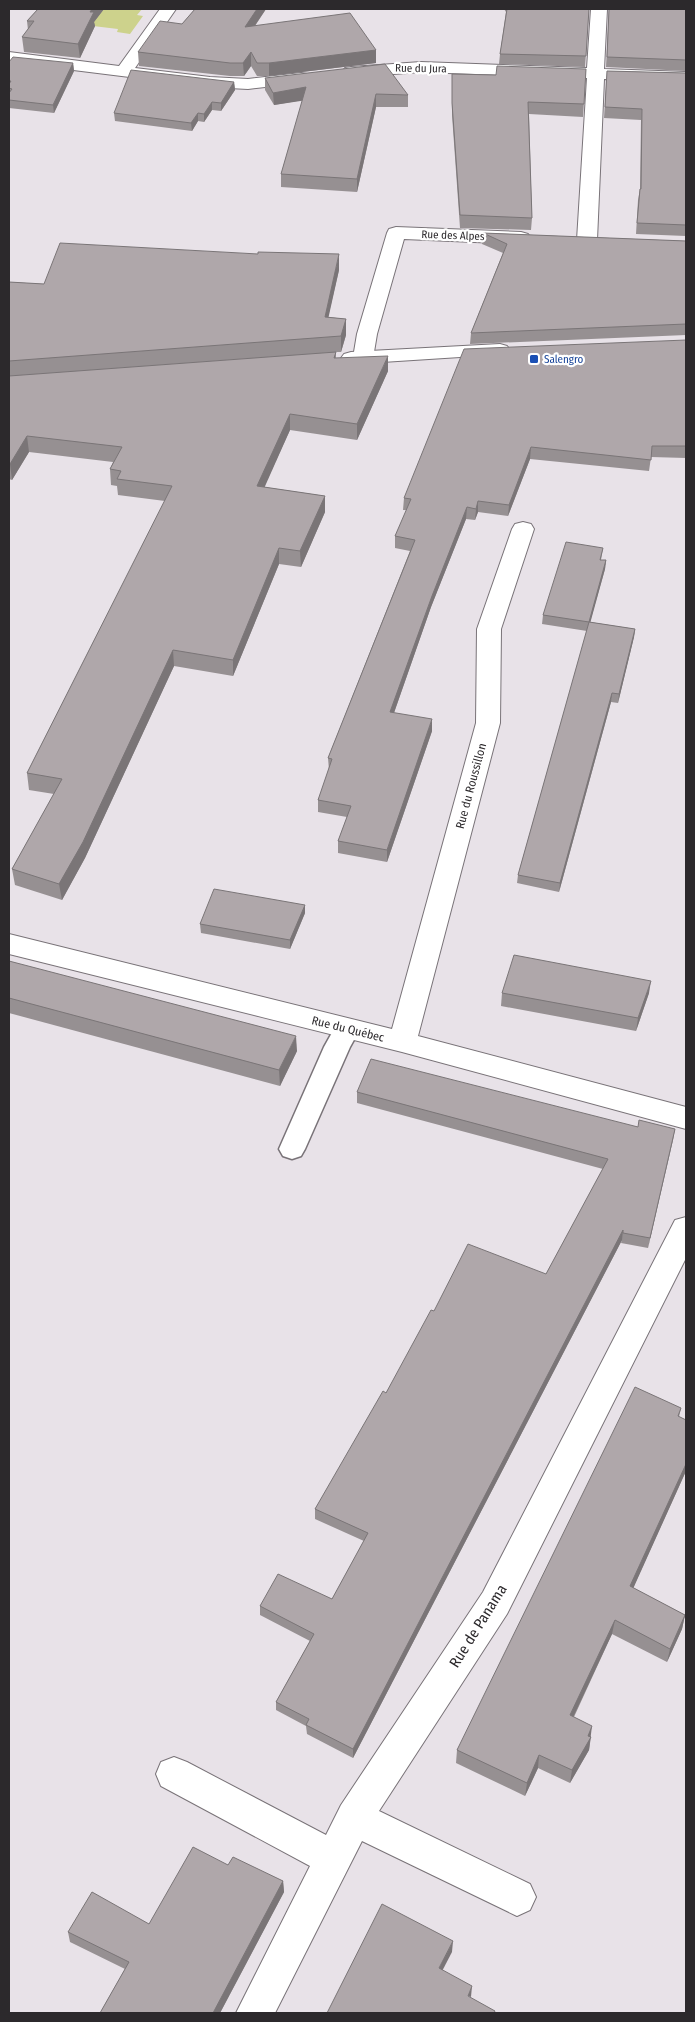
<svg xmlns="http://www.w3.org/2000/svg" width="695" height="2022" viewBox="0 0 695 2022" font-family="'Fira Sans Condensed',sans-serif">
	<rect width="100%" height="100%" fill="#e8e2e8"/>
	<polygon fill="#cdd28c" points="91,9 142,9 137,15 143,16 130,34 117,32 118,29 93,26"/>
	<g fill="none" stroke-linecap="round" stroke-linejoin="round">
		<g stroke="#797378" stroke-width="3">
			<polygon id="service" points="347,1020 356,1022 360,1029 350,1047 305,1149 301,1156 292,1159 283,1156 279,1149 324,1047 338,1022"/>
		</g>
		<g stroke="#797378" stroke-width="2">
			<g id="minor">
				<polygon points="160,9 176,9 135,68 210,77 248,79 301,73 307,74 310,78 307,82 301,83 248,89 210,87 9,62 9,52 119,66"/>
				<polygon points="591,9 607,9 604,69 686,72 686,82 604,79 597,240 594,244 587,246 580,244 577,240 587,78 421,72 351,77 345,76 342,72 345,68 351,67 421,62 587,68"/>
				<polygon points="396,227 521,232 528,234 531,238 528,242 521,244 404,239 377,334 373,358 370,362 363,364 356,362 353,358 357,334 387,233 389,229"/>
				<polygon points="523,522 531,524 534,529 501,629 500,723 418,1036 686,1107 686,1129 402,1052 9,954 9,934 392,1029 476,723 477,629 512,529 515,524"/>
				<polygon points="686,1217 686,1258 507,1614 379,1811 530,1884 536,1897 530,1910 517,1916 362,1841 275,2013 236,2013 310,1866 161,1786 156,1774 161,1762 174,1757 187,1762 326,1835 341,1805 483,1592 675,1220"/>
			</g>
		</g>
		<g stroke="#797378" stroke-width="2">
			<polygon id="secondary" points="500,344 507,346 510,350 507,354 351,364 344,362 341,358 344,354 351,352"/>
		</g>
		<use href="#service" fill="#fff" fill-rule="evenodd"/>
		<use href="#minor" fill="#fff" fill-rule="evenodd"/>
		<use href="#secondary" fill="#fff" fill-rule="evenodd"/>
	</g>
	<g fill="#969092">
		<polygon points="38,9 104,9 94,22 95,26 80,58 24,52 22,37 28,30 27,21"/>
		<polygon points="195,9 266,9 255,26 376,50 376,63 269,76 257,76 251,66 244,76 230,76 139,66 138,52 182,24"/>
		<polygon points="504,9 589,9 585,67 499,64 500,54 506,12"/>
		<polygon points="609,9 686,9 686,71 606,67"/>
		<polygon points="9,62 73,63 74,71 54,113 9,108"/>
		<polygon points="586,69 583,117 529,114 532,218 531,230 460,228 452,115 452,74 496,75"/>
		<polygon points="607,71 686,73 686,236 636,234 638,200 640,189 641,120 604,118"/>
		<polygon points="265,78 408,95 408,107 376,107 357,192 281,187 281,174 303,100 274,105 265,90"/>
		<polygon points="234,82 235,90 221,111 212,110 204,122 198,121 192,131 115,121 114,113"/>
		<polygon points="483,233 686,241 686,335 470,344 471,333 503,253 482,244"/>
		<polygon points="339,270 328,317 346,319 346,335 341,352 336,352 336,358 388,371 357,440 290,430 264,487 325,496 325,512 301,567 279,564 233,676 174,666 85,858 62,900 15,885 12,869 54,794 29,790 27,773 165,501 118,495 117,486 111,485 110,469 113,462 29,452 12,480 9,479 9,282 44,284"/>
		<polygon points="686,340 686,458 651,457 649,471 530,459 508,516 478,512 475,520 466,519 431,607 394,713 432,731 387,862 338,853 338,841 347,817 318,812 318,800 329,770 328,758 410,551 395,548 395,536 407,510 403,510 404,498"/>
		<polygon points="603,548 601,560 606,560 605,569 590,622 635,629 634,637 618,703 611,702 559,892 517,883 518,875 587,631 542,624 543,615"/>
		<polygon points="305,905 305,913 290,949 201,933 200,924"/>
		<polygon points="9,961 297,1051 280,1086 9,1013"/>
		<polygon points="502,993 649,993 636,1031 501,1006"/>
		<polygon points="357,1092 638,1127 675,1129 648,1248 621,1243 622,1240 353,1758 307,1734 306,1726 276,1710 276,1702 310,1641 260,1615 260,1606 332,1599 364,1541 315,1519 315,1509 386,1393 434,1311 546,1274 603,1169 357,1103"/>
		<polygon points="681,1408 679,1417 686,1420 686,1471 633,1588 685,1615 682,1629 667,1662 612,1634 574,1717 591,1737 589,1750 570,1783 538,1768 525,1796 456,1763 457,1750"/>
		<polygon points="228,1865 283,1881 284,1892 220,2013 100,2013 125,1969 70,1942 68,1932 149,1924"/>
	</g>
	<g fill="#7a7577">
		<polygon points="92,9 104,9 94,22 95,26 80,58 78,44 90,12"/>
		<polygon points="257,9 266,9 245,40 245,27"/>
		<polygon points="376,50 376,63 269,76 269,63"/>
		<polygon points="251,52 251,66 244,76 243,63"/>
		<polygon points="73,63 74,71 54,113 53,105"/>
		<polygon points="234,82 235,90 221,111 221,103"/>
		<polygon points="306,87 307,100 274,105 273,93"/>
		<polygon points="376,94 376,107 357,192 357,179"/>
		<polygon points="212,102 212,110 204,122 204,114"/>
		<polygon points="198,113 198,121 192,131 191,123"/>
		<polygon points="339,254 339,270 325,333 325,317"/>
		<polygon points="346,319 346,335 341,352 341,336"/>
		<polygon points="388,356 388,371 357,440 357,424"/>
		<polygon points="290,414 290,430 258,502 257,486"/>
		<polygon points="27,436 29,452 12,480 10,464"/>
		<polygon points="531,447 530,459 508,516 509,505"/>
		<polygon points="325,496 325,512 301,567 300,551"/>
		<polygon points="478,501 478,512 475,520 476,509"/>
		<polygon points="467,507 466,519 431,607 390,724 390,712 432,596"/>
		<polygon points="279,548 279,564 233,676 233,660"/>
		<polygon points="606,560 605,569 588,631 589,622"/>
		<polygon points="635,629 634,637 618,703 619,694"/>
		<polygon points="173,650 174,666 85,858 62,900 59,884"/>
		<polygon points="612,693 611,702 559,892 560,883"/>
		<polygon points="432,719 432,731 387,862 387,850"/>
		<polygon points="305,905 305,913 290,949 290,940"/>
		<polygon points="651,981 649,993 636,1031 638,1018"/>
		<polygon points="296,1036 297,1051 280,1086 279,1070"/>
		<polygon points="675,1129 673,1140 648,1248 650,1238"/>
		<polygon points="623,1230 622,1240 353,1758 353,1749"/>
		<polygon points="686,1464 686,1471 628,1600 630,1586"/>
		<polygon points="685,1615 682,1629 667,1662 670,1649"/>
		<polygon points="615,1620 612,1634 568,1728 570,1715"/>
		<polygon points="592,1726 589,1750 570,1783 572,1770"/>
		<polygon points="539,1755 538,1768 525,1796 527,1783"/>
		<polygon points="283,1881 284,1892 220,2013 213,2013"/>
		<polygon points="453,1941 452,1952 438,1979 439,1968"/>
		<polygon points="472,1986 471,1997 468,1996"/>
	</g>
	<g fill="#afa7aa" stroke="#7a7577">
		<polygon points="38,9 92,9 90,12 94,12 78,44 22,37 34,21 27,21"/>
		<polygon points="195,9 257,9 245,27 350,13 376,50 269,63 257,63 251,52 243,63 230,63 138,52 160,21 182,24"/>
		<polygon points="507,9 589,9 586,56 500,54"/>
		<polygon points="609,9 686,9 686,60 607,57"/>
		<polygon points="13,57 73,63 53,105 9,100 9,93 12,89 9,88 9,84 11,81 9,81 9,62"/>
		<polygon points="385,64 408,95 376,94 357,179 281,174 306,87 273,93 265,78"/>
		<polygon points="497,66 586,69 584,104 528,102 532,218 460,215 452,103 452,74 496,75"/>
		<polygon points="131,70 234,82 221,103 212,102 204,114 198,113 191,123 114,113"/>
		<polygon points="607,71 686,73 686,225 637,223 640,189 641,189 642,109 605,107"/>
		<polygon points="483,233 686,241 686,324 471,333 507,244"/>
		<polygon points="60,243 258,254 258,252 339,254 325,317 346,319 341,336 9,361 9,282 44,284"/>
		<polygon points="686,340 686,446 652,446 651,460 531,447 509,505 478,501 476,509 467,507 432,596 390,712 432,719 387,850 338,841 351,806 318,800 332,759 328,758 415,540 395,536 411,499 404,498 464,349"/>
		<polygon points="336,352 334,358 388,356 357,424 290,414 257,486 325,496 300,551 279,548 233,660 173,650 83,842 59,884 12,869 62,779 27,773 172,486 117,479 121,471 110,469 122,447 27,436 10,464 9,463 9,376"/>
		<polygon points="566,542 603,548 600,560 606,560 589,622 543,615"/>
		<polygon points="589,622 635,629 619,694 612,693 560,883 518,875"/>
		<polygon points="214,889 305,905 290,940 200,924"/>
		<polygon points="514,955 651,981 638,1018 502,993"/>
		<polygon points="9,961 296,1036 279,1070 9,998"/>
		<polygon points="371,1059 638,1127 639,1120 675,1129 650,1238 623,1233 623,1230 353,1749 306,1725 309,1719 276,1702 314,1634 260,1606 278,1574 332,1599 368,1533 315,1509 383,1391 386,1393 431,1310 434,1311 468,1244 546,1274 608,1159 357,1092"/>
		<polygon points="635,1387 681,1408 678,1416 686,1420 686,1464 630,1586 685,1615 670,1649 615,1620 570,1715 592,1726 588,1736 591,1737 572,1770 539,1755 527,1783 457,1750"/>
		<polygon points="193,1847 228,1865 233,1857 283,1881 213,2013 100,2013 129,1962 68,1932 92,1892 149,1924"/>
		<polygon points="382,1904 453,1941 439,1968 472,1986 468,1996 495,2011 494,2013 327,2013"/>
	</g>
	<rect fill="#1a4fb4" stroke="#fff" stroke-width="2" x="529" y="354" width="10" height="10" rx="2.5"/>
	<g text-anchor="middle" stroke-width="4.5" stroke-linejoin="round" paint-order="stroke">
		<g font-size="11" fill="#2c292c" stroke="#fff">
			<text transform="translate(421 68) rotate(1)" y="4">Rue du Jura</text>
			<text transform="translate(453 235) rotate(2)" y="4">Rue des Alpes</text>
		</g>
		<g font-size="11" fill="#164399" stroke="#fff" text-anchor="start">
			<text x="544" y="363">Salengro</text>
		</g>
		<g font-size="12" fill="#2c292c" stroke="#fff">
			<text transform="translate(471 786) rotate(-75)" y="4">Rue du Roussillon</text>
			<text transform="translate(348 1029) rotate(14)" y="4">Rue du Québec</text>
		</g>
		<g font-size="15" fill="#2c292c" stroke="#fff">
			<text transform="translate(478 1626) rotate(-58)" y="5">Rue de Panama</text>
		</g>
	</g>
	<rect width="695" height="2022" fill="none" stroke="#2c292c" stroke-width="20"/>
</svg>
